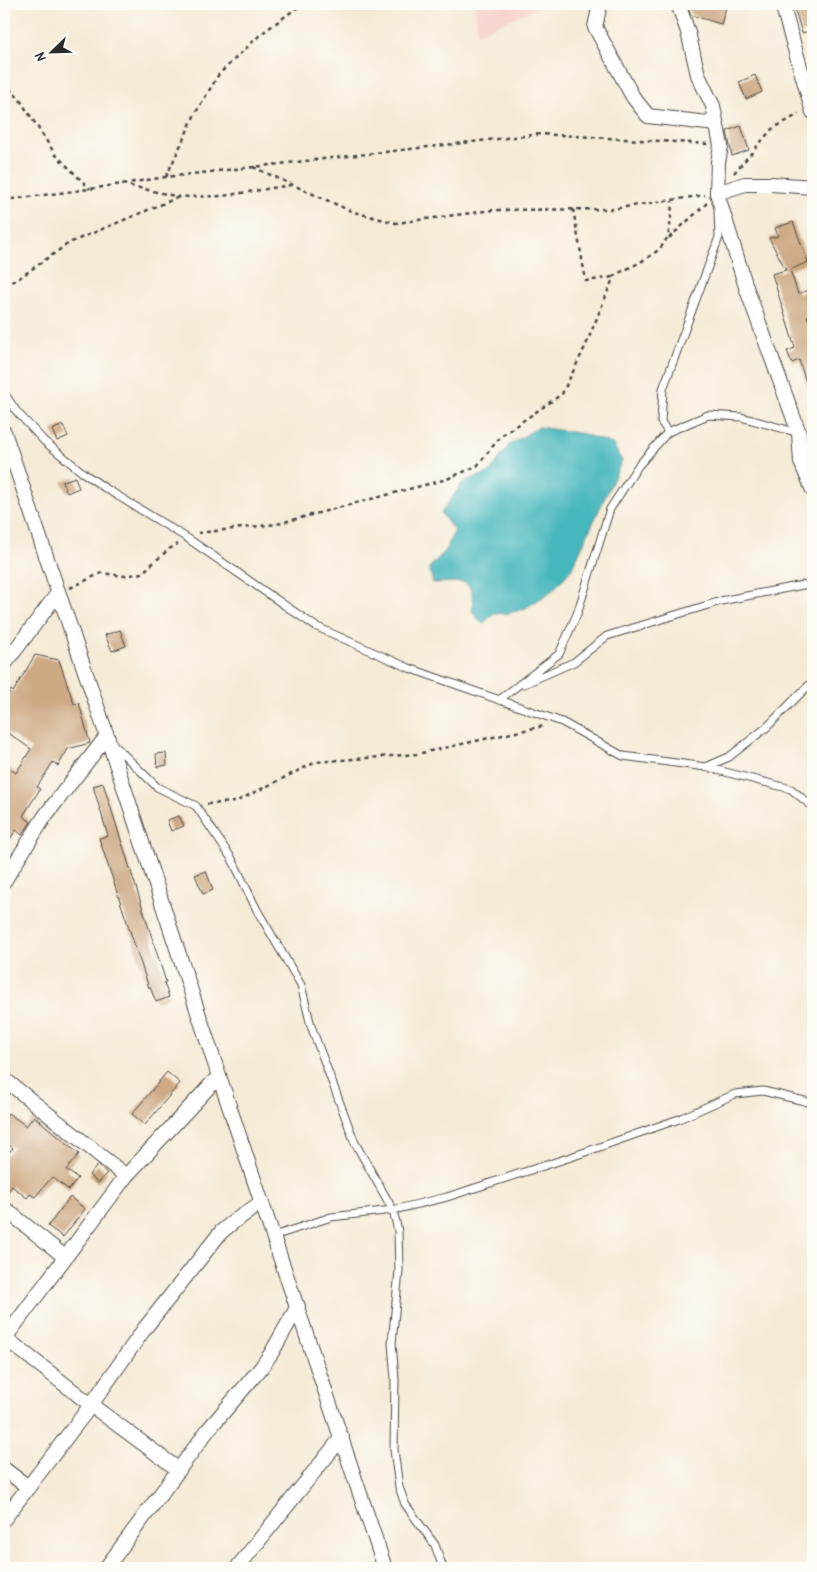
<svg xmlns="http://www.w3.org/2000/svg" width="817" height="1572" viewBox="0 0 817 1572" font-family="'Patrick Hand',sans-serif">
	<rect width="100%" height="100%" fill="#fdfcf7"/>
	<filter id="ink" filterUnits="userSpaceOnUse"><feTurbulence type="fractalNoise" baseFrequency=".02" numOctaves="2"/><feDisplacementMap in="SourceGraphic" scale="10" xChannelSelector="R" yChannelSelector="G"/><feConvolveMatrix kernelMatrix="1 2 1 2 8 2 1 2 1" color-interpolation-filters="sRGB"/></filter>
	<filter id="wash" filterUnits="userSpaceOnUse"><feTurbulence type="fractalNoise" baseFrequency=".0096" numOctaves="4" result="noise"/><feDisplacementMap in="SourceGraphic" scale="20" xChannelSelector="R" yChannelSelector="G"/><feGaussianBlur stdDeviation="1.12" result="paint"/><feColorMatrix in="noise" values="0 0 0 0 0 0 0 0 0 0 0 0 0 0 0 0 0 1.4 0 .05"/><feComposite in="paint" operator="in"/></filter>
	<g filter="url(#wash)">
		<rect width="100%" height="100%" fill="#f5ead5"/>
		<polygon fill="#f7d0ca" points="475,4 545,4 477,34"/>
		<polygon fill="#47b7be" stroke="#397174" points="539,427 584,434 613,444 622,461 571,570 552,591 524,609 506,614 494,613 483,624 473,613 472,590 464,582 433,583 429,568 446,550 454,531 441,513 463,482 490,472 509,445"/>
		<g id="blocks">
			<g fill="#cda984">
				<polygon points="689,4 727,4 721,24 691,15 688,7"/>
				<polygon points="793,4 813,4 813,30 802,33"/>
				<polygon points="755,75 762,92 746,99 739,82"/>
				<polygon points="741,126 749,150 732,156 727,131"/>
				<polygon points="793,222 808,262 790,270 798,294 813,288 813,314 807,316 813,331 813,398 811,398 799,360 792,363 787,351 795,348 772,274 786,270 769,238 778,236 775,228"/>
				<polygon points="63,425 68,436 57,441 52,430"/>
				<polygon points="75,477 79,488 67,493 62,482"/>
				<polygon points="120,630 126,646 112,651 105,635"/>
				<polygon points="35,655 59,660 74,704 79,703 90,743 68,749 58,766 53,762 37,787 40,789 23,816 31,822 22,835 16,830 4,848 4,765 16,773 31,749 4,730 4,701 11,690 13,692"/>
				<polygon points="166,753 167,765 157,767 156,754"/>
				<polygon points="103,783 166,982 164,983 169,997 156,1002 150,987 149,988 99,838 108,836 93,786"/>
				<polygon points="179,816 184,826 171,831 167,820"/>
				<polygon points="206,871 213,890 203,894 195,875"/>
				<polygon points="167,1072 180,1083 145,1125 132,1114"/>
				<polygon points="8,1113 26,1126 34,1116 79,1154 66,1170 78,1178 69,1190 52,1177 35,1197 30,1194 27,1198 12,1186 4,1196 4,1158 13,1148 4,1141 4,1118"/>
				<polygon points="98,1165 107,1173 98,1183 89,1175"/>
				<polygon points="70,1197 85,1209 63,1237 48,1226"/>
			</g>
		</g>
	</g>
	<g filter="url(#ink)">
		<use href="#blocks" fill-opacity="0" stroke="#494844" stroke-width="1"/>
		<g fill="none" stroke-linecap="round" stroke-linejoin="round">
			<g stroke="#494844" stroke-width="9">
				<g id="service">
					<polyline points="4,393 17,412 44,441 82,472 105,488 187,538 315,626 409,668 562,722 623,756 706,767 791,789 813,807"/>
					<polyline points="668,432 661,422 663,389 719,237 718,211"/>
					<polyline points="524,684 574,662 607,636 721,601 813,583"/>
					<polyline points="499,700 559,654 577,614 610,509 638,466 668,432 708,415 741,417 799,433"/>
					<polyline points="113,744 157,787 196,806 232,859 257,910 301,985 311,1026 355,1143 393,1210 398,1231 399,1271 392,1343 395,1379 394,1450 399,1487 405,1504 435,1545 443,1568"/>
					<polyline points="706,767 729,757 767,727 813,681"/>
					<polyline points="274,1236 331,1217 393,1210 447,1197 571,1157 679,1119 735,1094 763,1091 813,1103"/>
				</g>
			</g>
			<g stroke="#494844" stroke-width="16">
				<g id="minor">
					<polyline points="600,4 595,27 633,97 648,116 716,124"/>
					<polyline points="678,4 688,32 698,75 713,106 721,146 718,162 717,193 746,287 799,433 801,462 813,490"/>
					<polyline points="782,4 813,112"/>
					<polyline points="717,193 745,184 772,184 813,187"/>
					<polyline points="4,432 107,736 219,1076 385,1568"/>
					<polyline points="801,462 813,445"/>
					<polyline points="4,665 58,593"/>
					<polyline points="4,881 45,816 107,736"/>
					<polyline points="4,1079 126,1176"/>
					<polyline points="4,1208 65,1257"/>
					<polyline points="4,1337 91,1405 179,1470"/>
					<polyline points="5,1338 126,1176 219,1076"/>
					<polyline points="4,1469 28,1487"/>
					<polyline points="4,1519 91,1405 145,1328 221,1232 232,1223 262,1202"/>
					<polyline points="106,1568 208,1430 261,1368 272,1352 298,1306"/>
					<polyline points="237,1568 342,1437"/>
				</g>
			</g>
			<g stroke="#494844" stroke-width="2.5" stroke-dasharray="4 4" stroke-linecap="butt">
				<polyline points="4,82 20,100 55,154 90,189"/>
				<polyline points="253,167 353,212 396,223 493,210 612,209 705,195"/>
				<polyline points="734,173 772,129 799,114"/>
				<polyline points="166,177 195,114 219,74 261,34 302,4"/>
				<polyline points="122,184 179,197 223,196 291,185"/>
				<polyline points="4,200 90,189 166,177 541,134 708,144"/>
				<polyline points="573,209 586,281 613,277"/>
				<polyline points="669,238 707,203"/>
				<polyline points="4,285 18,279 69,243 179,197"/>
				<path d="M198,533l79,-9 170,-45 30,-13 24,-30 61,-42 24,-49 28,-69c7,-5 14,-7 21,-11 35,-19 35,-26 37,-64"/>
				<polyline points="70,588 101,573 125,576 142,573 169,549 178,544"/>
				<polyline points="207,804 235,802 316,762 417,754 543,726"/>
			</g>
			<use href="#service" stroke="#fff" stroke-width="7"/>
			<use href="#minor" stroke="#fff" stroke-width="14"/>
		</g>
	</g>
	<rect width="817" height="1572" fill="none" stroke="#fdfcf7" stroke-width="20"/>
	<g transform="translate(52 52) rotate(247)" stroke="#fdfcf7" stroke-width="4" paint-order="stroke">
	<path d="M0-4L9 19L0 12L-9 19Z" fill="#2b2b2b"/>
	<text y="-8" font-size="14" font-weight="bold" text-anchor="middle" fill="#2b2b2b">N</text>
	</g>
</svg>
